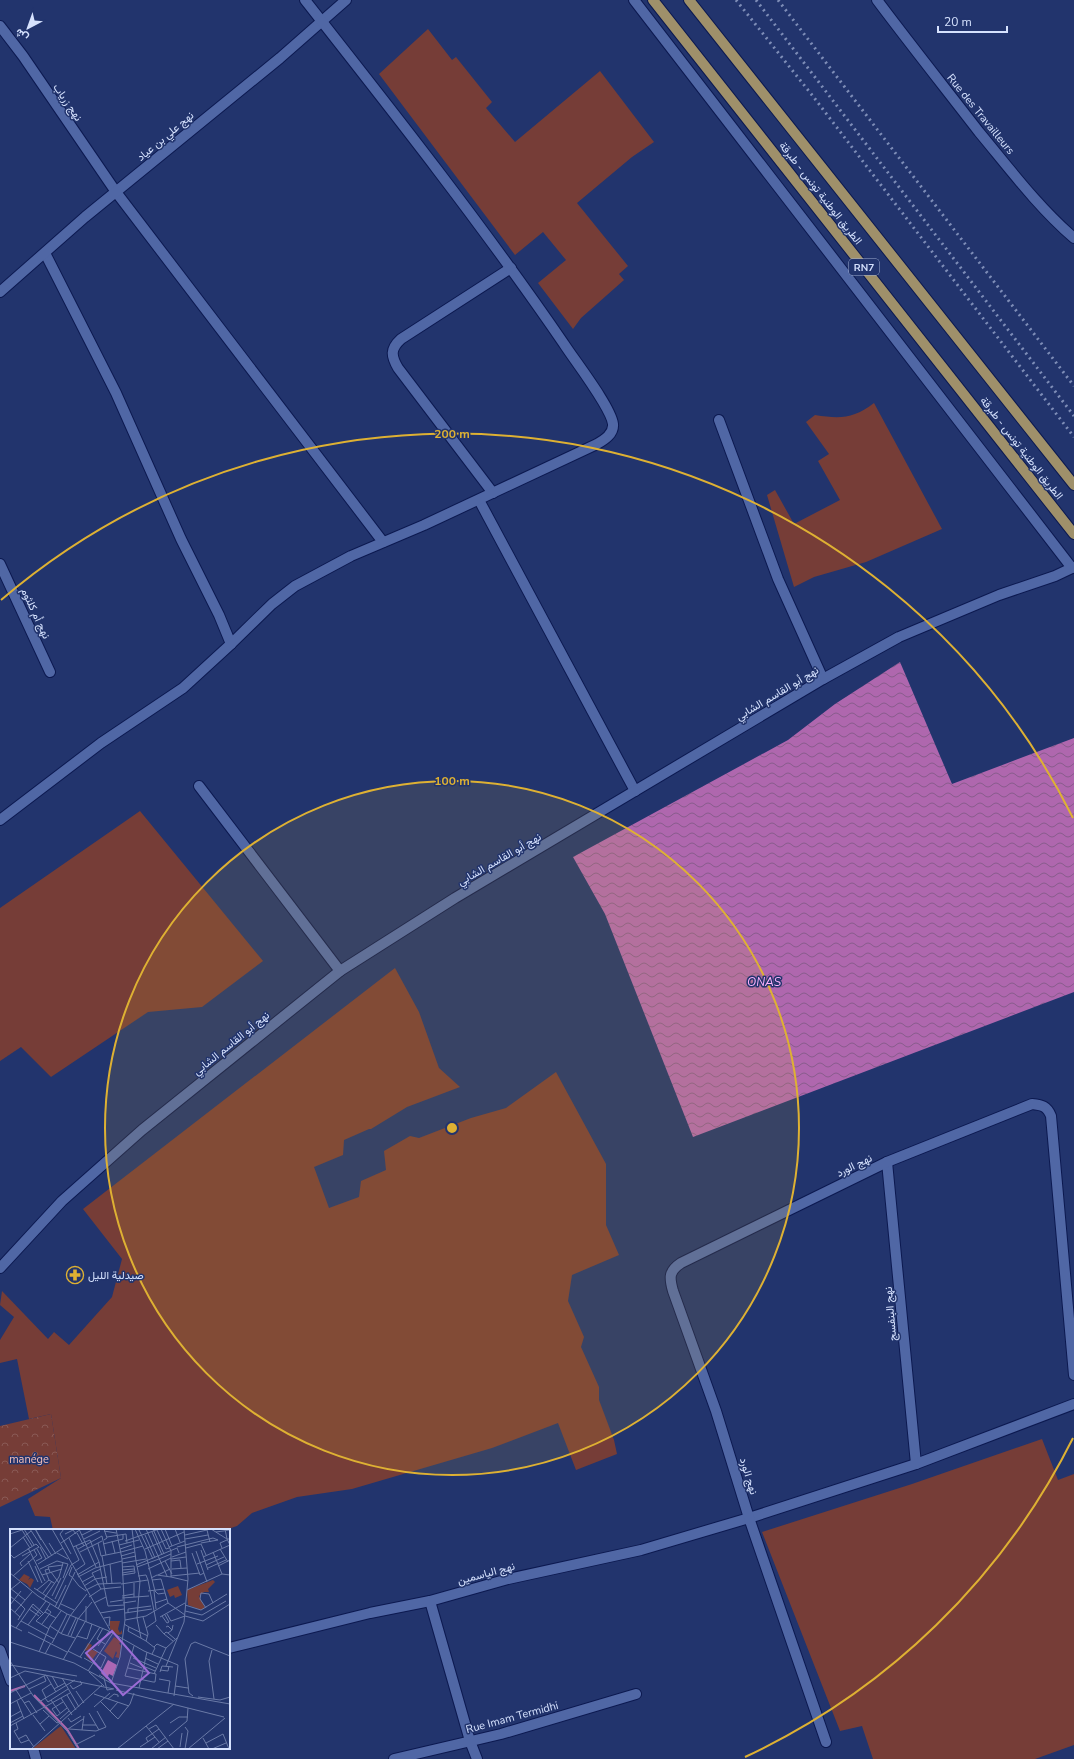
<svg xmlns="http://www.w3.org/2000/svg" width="1074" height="1759" viewBox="0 0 1074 1759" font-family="'Nunito Sans',Vazirmatn,sans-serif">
	<defs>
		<pattern id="park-crowns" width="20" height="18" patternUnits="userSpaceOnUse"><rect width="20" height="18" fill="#763d37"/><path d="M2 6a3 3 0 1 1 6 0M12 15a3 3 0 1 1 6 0" fill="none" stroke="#895955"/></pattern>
		<pattern id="water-waves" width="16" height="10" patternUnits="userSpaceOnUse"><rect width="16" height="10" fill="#af67ae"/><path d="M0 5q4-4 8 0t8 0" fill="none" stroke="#885b8c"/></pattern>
	</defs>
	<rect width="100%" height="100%" fill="#22346d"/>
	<g fill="#763d37">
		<polygon points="428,29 452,60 456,57 492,102 486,108 515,142 600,71 654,142 632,157 577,203 628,266 619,274 624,280 581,318 573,329 538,283 566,260 543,232 515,255 379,74"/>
		<path d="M874,403l68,126 -76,33 -52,15 -20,10 -27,-92 8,-5 19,34 46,-24 -22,-39 11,-7 -23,-32 9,-7c25,4 38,4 59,-12z"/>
		<polygon points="140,811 263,961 202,1007 148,1012 51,1077 21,1047 0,1061 0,908"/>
		<polygon points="395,968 419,1012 439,1068 460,1087 407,1107 371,1129 369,1129 344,1140 343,1155 314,1167 329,1208 359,1197 361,1181 386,1170 384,1151 410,1136 419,1138 471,1118 506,1108 556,1072 606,1164 606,1225 619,1255 572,1275 568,1301 584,1337 581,1347 599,1387 599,1400 614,1440 617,1454 576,1470 558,1423 492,1448 352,1489 297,1497 252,1513 237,1526 225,1530 53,1530 50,1517 35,1516 28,1499 61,1478 51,1414 29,1419 17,1359 0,1363 0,1340 14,1317 0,1305 2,1291 48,1339 54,1332 69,1345 112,1297 122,1259 83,1209"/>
		<polygon points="1042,1439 1058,1480 1074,1474 1074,1745 1035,1759 873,1759 862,1726 840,1731 762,1532 912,1484"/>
	</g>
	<polygon fill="url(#park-crowns)" points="51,1414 61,1478 0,1507 0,1426"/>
	<polygon fill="url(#water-waves)" points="900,662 952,784 1074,738 1074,992 693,1137 605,914 573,857 788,740 835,704"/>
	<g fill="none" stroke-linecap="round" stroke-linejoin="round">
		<g stroke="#0c1950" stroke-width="12">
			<g id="minor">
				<polyline points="634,0 1072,568"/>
				<path d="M877,0c33,44 68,88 102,132 30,36 59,75 95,106"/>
				<polyline points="0,26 23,56 116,192 383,542"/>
				<polyline points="45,253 116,393 181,539 219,615 231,644"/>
				<polyline points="0,292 85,217 280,58 346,0"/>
				<polyline points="719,420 778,579 823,679"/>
				<path d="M493,493l-95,-125c-7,-12 -8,-19 3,-29l110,-71"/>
				<polyline points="479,500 635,791"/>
				<polyline points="0,564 50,672"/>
				<polyline points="199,786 340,971"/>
				<path d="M0,820l101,-77 82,-55 48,-44 41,-40 23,-18 56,-30 73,-31 173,-81c7,-4 17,-10 16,-20 -2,-17 -38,-63 -49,-80 -81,-118 -170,-231 -259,-344"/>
				<polyline points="887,1162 916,1464"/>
				<polyline points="0,1268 62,1201 142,1130 340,971 455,898 823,679 899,637 999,595 1055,576 1074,567"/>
				<polyline points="430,1601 470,1741 477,1759"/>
				<polyline points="229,1648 370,1613 430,1601 508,1579 641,1550 749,1518 916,1464 1074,1404"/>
				<polyline points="0,1650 11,1681"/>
				<path d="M826,1742l-77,-224 -33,-107 -43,-120c-4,-14 -4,-20 8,-28l206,-101 145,-58c10,1 15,2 19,12l23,259"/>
				<polyline points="33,1748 36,1759"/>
				<polyline points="394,1759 501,1734 636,1694"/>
			</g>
		</g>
		<g stroke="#0c1950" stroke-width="12">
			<g id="major">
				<polyline points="653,0 1074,534"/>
				<polyline points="689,0 1074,485"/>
			</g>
		</g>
		<use href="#minor" stroke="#5067a5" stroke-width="10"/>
		<use href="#major" stroke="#9f906a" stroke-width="10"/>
		<g stroke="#7e8db7" stroke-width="3" stroke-dasharray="2 4" stroke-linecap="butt">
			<polyline points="736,0 812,95 1074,437"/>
			<polyline points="756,0 1074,416"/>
			<polyline points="778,0 1074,386"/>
		</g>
	</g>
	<circle cx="452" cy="1128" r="347" fill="#deb133" fill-opacity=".12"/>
	<g fill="none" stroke="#deb133" stroke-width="2">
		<circle cx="452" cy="1128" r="347"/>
		<path d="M1073 1438A694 694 0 0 1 745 1757M1 600A694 694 0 0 1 1073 818"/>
	</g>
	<defs>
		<g id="pharmacy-ring" transform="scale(0.9)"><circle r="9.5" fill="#22346d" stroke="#deb133" stroke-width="1.5"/><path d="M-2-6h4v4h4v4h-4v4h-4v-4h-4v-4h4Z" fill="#deb133"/></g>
	</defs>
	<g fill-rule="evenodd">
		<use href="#pharmacy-ring" x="75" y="1275"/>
	</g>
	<g text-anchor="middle" stroke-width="3" stroke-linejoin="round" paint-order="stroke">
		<rect fill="#22346d" stroke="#a0aed2" stroke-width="1" x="849" y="259" width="30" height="16" rx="3"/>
		<g font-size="10" font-weight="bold" fill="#d6e2fe">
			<text x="864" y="271">RN7</text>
		</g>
		<g font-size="11" fill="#d6e2fe" stroke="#22346d">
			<text transform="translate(68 102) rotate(56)" y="4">نهج زرياب</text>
			<text transform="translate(981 114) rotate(51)" y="4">Rue des Travailleurs</text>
			<text transform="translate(165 136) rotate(-40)" y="4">نهج علي بن عياد</text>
			<text transform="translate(821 193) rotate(52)" y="4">الطريق الوطنية تونس - طبرقة</text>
			<text transform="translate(1022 448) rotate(52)" y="4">الطريق الوطنية تونس - طبرقة</text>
			<text transform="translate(36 613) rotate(65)" y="4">نهج أم كلثوم</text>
			<text transform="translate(777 693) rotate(-31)" y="4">نهج أبو القاسم الشابي</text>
			<text transform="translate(499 859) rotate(-30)" y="4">نهج أبو القاسم الشابي</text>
			<text transform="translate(231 1043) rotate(-39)" y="4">نهج أبو القاسم الشابي</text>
			<text transform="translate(854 1165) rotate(-26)" y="4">نهج الورد</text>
			<text transform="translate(890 1314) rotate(-95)" y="4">نهج البنفسج</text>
			<text transform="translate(749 1476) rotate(73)" y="4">نهج الورد</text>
			<text transform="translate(486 1573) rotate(-15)" y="4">نهج الياسمين</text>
			<text transform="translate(512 1717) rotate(-15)" y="4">Rue Imam Termidhi</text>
		</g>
		<g font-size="11" fill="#d6e2fe" stroke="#22346d" text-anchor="start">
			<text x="88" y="1279">صيدلية الليل</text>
		</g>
		<g font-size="11" fill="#f5beb6" stroke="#22346d">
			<text x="29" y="1463">manége</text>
		</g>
		<g font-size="12" font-style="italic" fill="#ffb3fd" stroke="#22346d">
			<text x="764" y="986">ONAS</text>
		</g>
	</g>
	<g transform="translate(10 1529)">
		<rect width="220" height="220" fill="#22346d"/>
		<path d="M203,51l2,2 -7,7 1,3h-5l-5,4 6,12 -4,2 -13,-5 -1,-15zM168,57l4,9 -7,3 -1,-3 -4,2 -3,-7zM100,92h10l-2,8 2,4 2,-3v4l-4,1 -8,-6zM104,108l8,5 -3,1 2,3 -2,12 -4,-1 2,-4 -1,-2 -3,8 -9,-8zM78,114l4,2 -2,4 8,3 -7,9 -5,-5 2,-6 -4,1z" fill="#763d37"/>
		<path d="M14,45l6,3 -2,3 3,-2 3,2 -4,8 -3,-4 -8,-4z" fill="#763d37"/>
		<path d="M51,197l15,23h-44l25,-20z" fill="#763d37"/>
		<path d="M98,131l9,5 -4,11 -4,-2 -2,5 -6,-6z" fill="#af67ae"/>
		<path fill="none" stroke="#af67ae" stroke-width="2" d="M0,162l15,-5M24,166l33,34 12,20"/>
		<path fill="none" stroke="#6a7aa7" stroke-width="1" d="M14,0l10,16M20,0l11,17M25,0l17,27M42,0l58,101M54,0l-4,5 11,20M69,0l17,38M94,0l3,9 -3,2M122,0l4,32M125,0l10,22 10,40 3,3 7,-1M136,0l21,47M143,0l11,25M151,0l10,22v26l17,4M155,0l7,17M165,0l5,13M201,0l16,10 3,6M215,0l2,10h3M12,1l10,16M26,1l5,10 1,-1M129,1l14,29M147,1l9,19 3,-1M94,2l12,2M142,3l10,23M206,3l14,-2M67,4l7,13M0,5l12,-4M55,5l8,-4 3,4M72,6l12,-6M135,6l10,23M175,6l22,-5 3,12M13,8l7,11M97,8l19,-3 1,9M74,10l16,-8M175,10l23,-4M102,12l3,12M115,12l34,-12M81,13l11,-6 4,19M39,14l7,11M51,14l20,-14M88,14l3,13 20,-4M191,14l17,-3M93,15l20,-5v-4M191,15l5,11M109,16l20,-5M31,17l8,12M30,18l6,12M63,18l17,-7 9,22 9,44 16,-1M159,18l16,-6M167,18l36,-9 5,2M0,19l21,-17M18,19l17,33M176,19l15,-4M212,19l-2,-5 7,-3M68,20l13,-7M110,20l12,-4M135,20l39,-17M210,20l8,13M191,21l7,20M186,22l11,31M70,23l22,-11M111,23l22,-6M203,23l9,22M47,24l11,6M182,24l8,22 4,-2M0,25l4,4 22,-14 3,3M12,27l17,-9M92,27l5,28M111,27l14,-4M162,28l14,-5M193,28l27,-12M112,30l14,-3M149,30l12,-5M161,30l15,-2M18,32l10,21M26,32l6,-3 -5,-9M126,32l4,20 -3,37 4,20M155,32l7,13M161,32l9,-1 1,8M112,34l24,-4M28,35l25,-16M100,35l2,20M187,35l21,-8M126,36l41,-17 2,5M196,36l18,-8M12,37l-2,-3 10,-9M25,37l7,17M208,37l12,-6M112,38l12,-1 1,7M127,38l22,-8M198,39l18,-8M30,40l17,-8 11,3M91,40l-9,4 9,16M138,40l23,-11M162,40l15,-1M112,41l12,-1M65,42l10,-7 -9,-18M40,43l-2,-5 15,-2M41,43l8,11M0,44l28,23 29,18 42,17 35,20 34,14 -4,31M112,44l12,-2M32,46l20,-6M67,46l22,-13M112,46l13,-2M148,46l12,-6M3,47l24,-21 -3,-5M128,47l8,-1 2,5M161,47l29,-3M49,48l4,-14M62,48l7,9 7,5M62,48l-3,-2 3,-8M68,48l17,-9 27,-7M53,49l5,-14M141,49l6,-3 14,2M39,51l-4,-10 4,-1M142,51l9,-1 7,24M72,53l11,-6M124,54v14M111,55l27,-4 8,41 -10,7M74,57l11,-7 12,-2M0,59l15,12M24,59l23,15M0,61l10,-8M27,61l12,-10 5,3M76,61l12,-6 23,-1M177,61l35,-16 8,1M138,62l16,-2M144,62l2,18M33,64l9,-12M0,67l11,9M42,67l9,-18M112,67l12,-2M79,68l12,-8 20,-2M112,69l27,-2M45,70l16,-34 8,-5 -10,-22M33,71l16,-23M100,73l13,-2M84,74l12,-6M113,74l13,-2M145,74l12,-4M40,75l-5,8 11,6M51,75l13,6M0,76l11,-14M175,76l16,5 26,-16M21,77l10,8M45,78l11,-22M0,79l10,9M196,79l-6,-9 1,-6 8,1 4,9M19,80l10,7M48,80l17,-37M175,82l17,4 24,-14M5,83l17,-20M35,83l-9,9 13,8M118,83v-3l23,-3M90,84l24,-4M115,84l27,-4M157,85l4,7 14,-5M60,87l17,-22M152,87l5,7 2,-1 -4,-7M175,87l18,5 27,-17M150,88l25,-14M94,89l6,-1 -1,9M68,90l14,-17M8,91l7,-11 -4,-4M115,91l21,-4 22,-13 17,12M11,92l33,18M76,93v-16M32,95l9,-12 -4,-3M114,95l5,3 -1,4 18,10 2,-7 -5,-17M0,96l12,6M18,96l18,-24M146,96l8,9M40,97l11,-15M119,98l19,9M156,98l2,-1 4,4 1,-5M6,99l17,-24 10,9M93,99l-6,11 8,5M162,101l-4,3 7,6M18,103l39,20M48,103l9,-18M158,104l-2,-1 -2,2 9,7M51,105l9,-18M58,106l8,-17M61,107l7,-17M67,107l10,3 5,-15M136,112l9,7 -3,6M0,113l64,21 37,20 119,21M42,114l6,-11M88,117l11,-15M124,117l-9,30 28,6M144,118l3,-3 9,4 11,-10M202,121l-3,11 5,38M58,122l14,7M29,123l11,-26 12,8 13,4M35,125l6,-11M70,128l20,-30M74,129l17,10 5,-11 -13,-8M123,129l23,10M135,129l13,6M53,131l22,-38M0,132l24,36 33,34 11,18M120,134l12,5M0,136l67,11M133,137l12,5M156,137l18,-44 4,-43 -4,-50M118,139l28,6 -1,8h-2M150,141l8,1 1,-5M78,142l25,-38M79,143l15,14M150,143l2,-6 11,1M144,145l12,-26M36,146l10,17M89,146l5,3 3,12 6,-1M42,147l6,11M0,149l15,-7 89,18M52,149l17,29M149,150l11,2 -2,12M101,154l9,-26 5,-37 -3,-61 -6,-30M60,156l3,4 9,-5 -2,-3M165,157l13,2M129,159l8,-36M19,160l17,-8 -2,-5M44,160l11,-6M6,161l16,25M106,161l108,27M66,162l8,12M0,164l36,-18M84,165l35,12M57,166l9,15M183,167l-4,-3 -4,-34 6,-15 4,-2 35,14M188,168l22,3 10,-3M35,169l3,4 20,-13M36,169l-4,-8 9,-6M51,169l11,17M98,170l6,-5 4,1v2M41,171l9,13M7,172l7,18M90,172l18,18 12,-15 4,-11M29,173l36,-22M14,174l5,-2 8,12M0,175l21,-11M84,178l16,-14M33,181l14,13 2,-1M100,182l8,-9M79,184l10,17M23,186l12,16M47,187l-5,-7 11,-7M47,187l10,-8M0,188l11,-6M58,189l3,4 10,-6M50,190l9,-8M0,194l13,-7M6,194l2,6 -4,2 7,12 8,-3 5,7M160,194l9,-6h9M30,195l9,-8M72,196h14M0,197l60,-33M136,197l13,16M175,198l3,4 -3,18M58,200l15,-10M59,200l27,2 10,-4 -9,-16M139,200l7,-4 18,24M72,201l2,-14M159,207l18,-15 1,-13M193,209l6,11M8,210l8,-4 3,5M138,213l-2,-4 13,-9M196,214l17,-9 6,15M65,216l20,-10M130,218l15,-10M170,218l2,-14M21,220l71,-64M107,220l57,-45M141,220l15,-12M147,220l11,-8M178,220l37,-31M202,220l14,-6"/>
		<path fill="#9b6cd5" fill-opacity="0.15" stroke="#9b6cd5" stroke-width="2" d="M102,102l37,42 -26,22 -37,-42z"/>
		<rect width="220" height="220" fill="none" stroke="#d6e2fe" stroke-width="2"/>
	</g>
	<circle cx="452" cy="1128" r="6" fill="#deb133" stroke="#22346d" stroke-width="2"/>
	<g font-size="12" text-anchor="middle" font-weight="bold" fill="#deb133" stroke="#22346d" stroke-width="3" stroke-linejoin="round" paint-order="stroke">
		<text x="452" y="438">200 m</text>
		<text x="452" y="785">100 m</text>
	</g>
	<g transform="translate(28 28) rotate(221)" stroke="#22346d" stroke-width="3" paint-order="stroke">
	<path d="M0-3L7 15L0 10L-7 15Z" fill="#d6e2fe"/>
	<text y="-6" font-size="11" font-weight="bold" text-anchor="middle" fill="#d6e2fe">ش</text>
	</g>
	<path d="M938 26v6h69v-6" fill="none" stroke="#d6e2fe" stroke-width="2"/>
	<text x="944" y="26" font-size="12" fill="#d6e2fe" stroke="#22346d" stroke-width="3" paint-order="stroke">20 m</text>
</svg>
